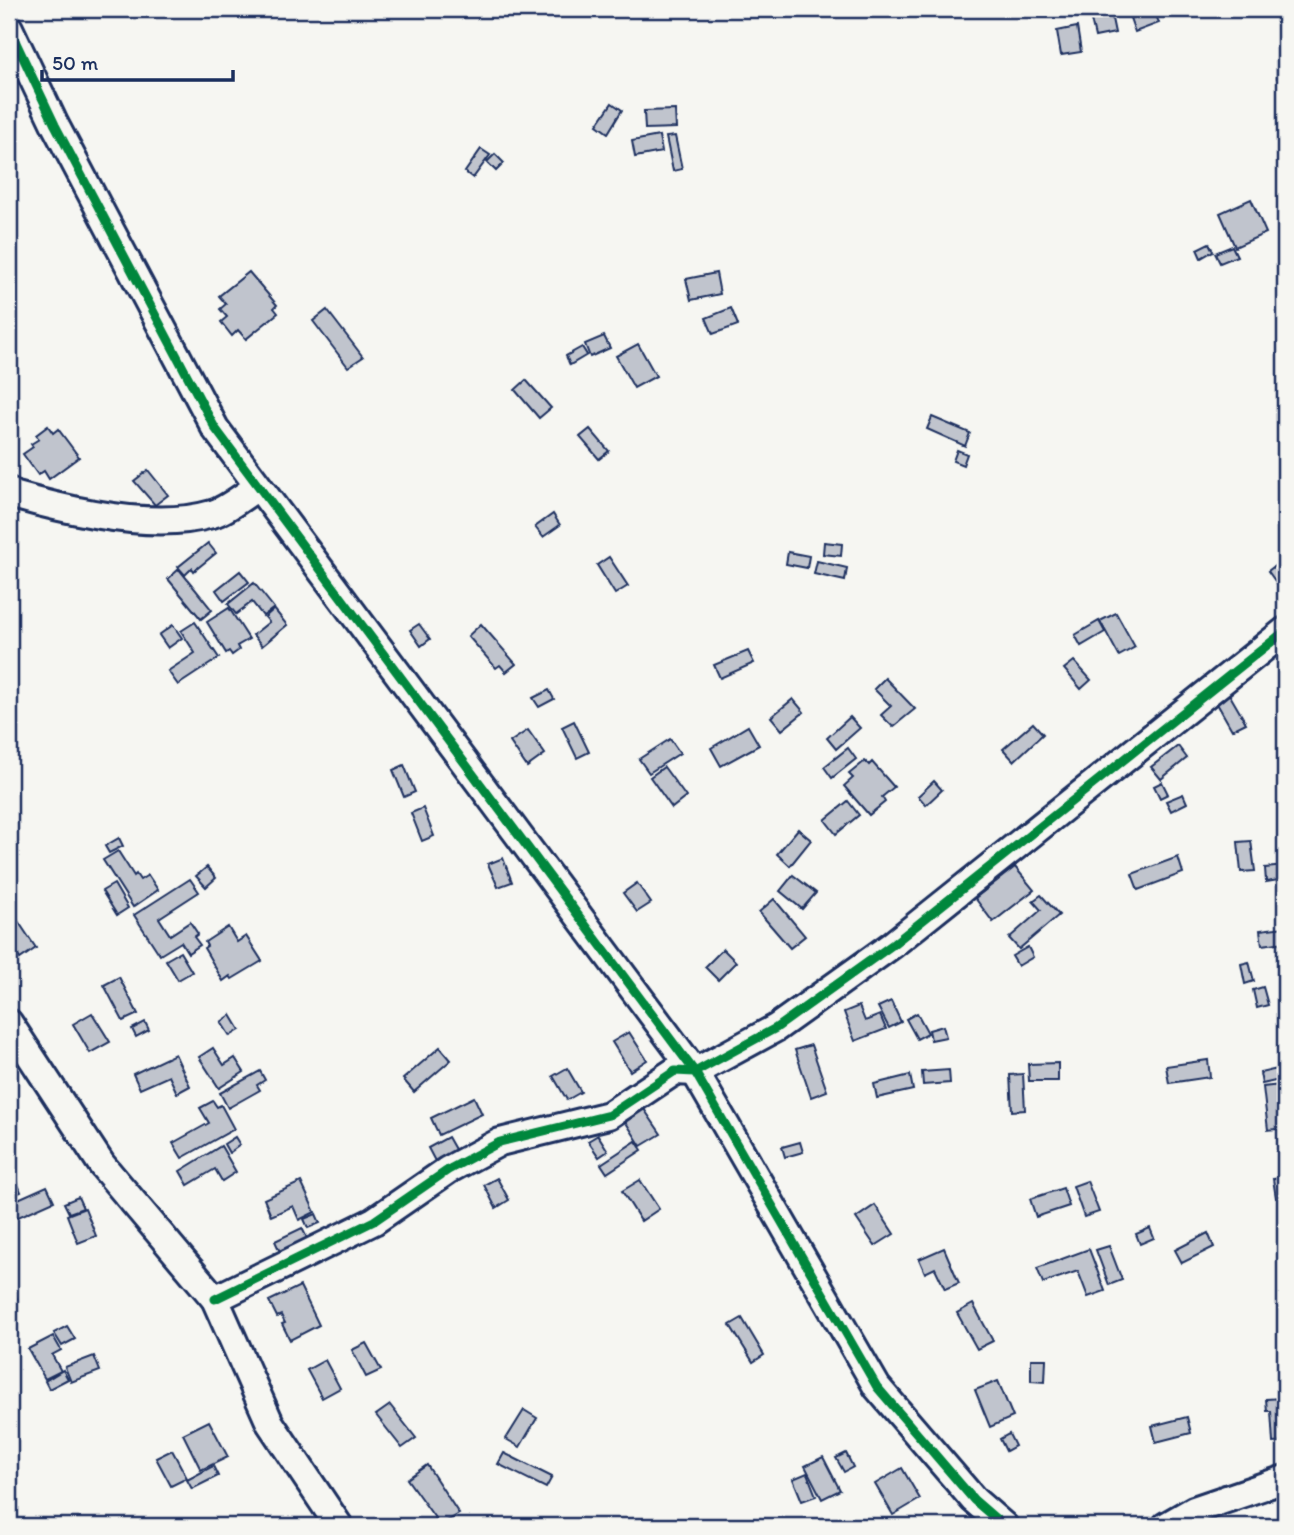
<svg xmlns="http://www.w3.org/2000/svg" width="1294" height="1535" viewBox="0 0 1294 1535" font-family="Itim,sans-serif">
	<rect width="100%" height="100%" fill="#f6f6f2"/>
	<filter id="ink" filterUnits="userSpaceOnUse"><feTurbulence type="fractalNoise" baseFrequency=".0143" numOctaves="2"/><feDisplacementMap in="SourceGraphic" scale="14" xChannelSelector="R" yChannelSelector="G"/><feConvolveMatrix kernelMatrix="1 2 1 2 8 2 1 2 1" color-interpolation-filters="sRGB"/></filter>
	<g filter="url(#ink)">
		<g fill="#c0c4cd" stroke="#1b2f5e" stroke-width="2">
			<polygon points="1100,9 1110,9 1115,33 1095,37 1089,11"/>
			<polygon points="1154,10 1159,23 1135,32 1130,18"/>
			<polygon points="1077,27 1081,52 1061,55 1057,31"/>
			<polygon points="1276,39 1285,39 1285,78 1277,78"/>
			<polygon points="612,103 622,110 608,133 597,125"/>
			<polygon points="675,110 676,128 645,129 644,111"/>
			<polygon points="659,136 662,152 635,157 632,141"/>
			<polygon points="675,136 682,169 673,171 666,137"/>
			<polygon points="481,149 490,155 473,178 465,172"/>
			<polygon points="495,154 504,163 496,171 487,162"/>
			<polygon points="1251,199 1266,233 1235,247 1220,213"/>
			<polygon points="1209,243 1213,251 1201,258 1197,249"/>
			<polygon points="1232,246 1237,256 1220,263 1215,253"/>
			<polygon points="249,272 277,305 274,308 278,313 246,339 238,330 232,336 221,322 227,317 220,309 226,304 219,296"/>
			<polygon points="716,273 720,294 691,300 686,279"/>
			<polygon points="731,308 738,325 713,334 706,318"/>
			<polygon points="327,310 363,357 348,367 313,321"/>
			<polygon points="604,336 610,348 590,357 585,344"/>
			<polygon points="638,344 656,376 634,388 616,356"/>
			<polygon points="582,347 587,355 570,365 566,356"/>
			<polygon points="526,380 551,408 539,418 515,390"/>
			<polygon points="932,417 970,433 965,446 927,429"/>
			<polygon points="48,426 53,433 58,429 79,457 49,479 44,471 38,475 23,454 33,447 31,444 39,439 36,435"/>
			<polygon points="590,429 609,451 599,459 580,437"/>
			<polygon points="957,450 967,454 963,465 953,461"/>
			<polygon points="148,470 168,495 155,505 134,481"/>
			<polygon points="553,514 560,525 543,537 535,527"/>
			<polygon points="824,542 842,544 841,556 823,554"/>
			<polygon points="208,543 216,553 194,571 192,568 185,575 178,567"/>
			<polygon points="788,552 809,556 807,568 786,564"/>
			<polygon points="609,557 628,586 615,594 597,565"/>
			<polygon points="1285,558 1285,585 1280,588 1268,571"/>
			<polygon points="817,561 847,568 845,581 814,574"/>
			<polygon points="179,569 212,610 201,619 168,579"/>
			<polygon points="240,571 249,582 224,601 216,590"/>
			<polygon points="254,583 274,608 263,616 252,602 236,614 228,604"/>
			<polygon points="229,608 249,639 237,646 239,650 232,655 229,651 226,653 207,622"/>
			<polygon points="274,609 287,625 262,646 253,635 269,622 265,617"/>
			<polygon points="1116,613 1135,647 1119,656 1100,621"/>
			<polygon points="1099,621 1105,632 1081,646 1075,635"/>
			<polygon points="195,622 219,658 178,685 168,671 195,653 181,631"/>
			<polygon points="419,624 430,639 421,646 410,630"/>
			<polygon points="481,624 516,664 506,672 500,665 496,668 468,636"/>
			<polygon points="173,625 182,638 168,648 159,635"/>
			<polygon points="748,651 754,663 720,678 714,665"/>
			<polygon points="1074,661 1091,680 1081,689 1064,669"/>
			<polygon points="885,678 915,709 893,727 881,715 891,706 874,689"/>
			<polygon points="549,690 554,699 539,707 533,698"/>
			<polygon points="1228,692 1246,723 1232,730 1215,700"/>
			<polygon points="793,699 804,712 782,730 771,717"/>
			<polygon points="850,717 860,728 836,749 827,738"/>
			<polygon points="574,721 589,752 577,758 562,727"/>
			<polygon points="1033,723 1043,734 1014,761 1003,749"/>
			<polygon points="748,726 759,745 721,766 711,748"/>
			<polygon points="528,730 545,754 527,767 510,742"/>
			<polygon points="670,739 680,753 649,773 639,759"/>
			<polygon points="1178,746 1187,758 1161,779 1151,767"/>
			<polygon points="848,748 856,759 832,778 824,767"/>
			<polygon points="865,761 869,765 872,762 894,787 882,797 885,802 869,815 844,786 853,778 849,774"/>
			<polygon points="404,765 415,792 404,797 393,770"/>
			<polygon points="664,767 686,797 672,808 650,777"/>
			<polygon points="934,781 942,790 926,805 918,796"/>
			<polygon points="1162,782 1168,794 1160,798 1154,786"/>
			<polygon points="1183,794 1187,803 1171,811 1166,801"/>
			<polygon points="848,801 859,815 836,834 825,820"/>
			<polygon points="423,808 434,836 422,841 411,813"/>
			<polygon points="798,829 811,840 790,866 777,854"/>
			<polygon points="119,838 123,846 109,853 105,846"/>
			<polygon points="1251,841 1255,871 1241,872 1238,842"/>
			<polygon points="118,851 134,876 136,874 140,880 148,875 158,890 133,907 103,860"/>
			<polygon points="1178,857 1183,873 1138,890 1132,874"/>
			<polygon points="503,858 512,882 498,887 488,864"/>
			<polygon points="1285,866 1285,879 1266,882 1265,868"/>
			<polygon points="207,867 216,878 206,887 196,876"/>
			<polygon points="1015,867 1034,890 993,922 975,898"/>
			<polygon points="793,875 816,893 802,909 780,891"/>
			<polygon points="190,879 199,892 159,918 170,935 190,922 198,934 194,937 200,945 188,953 181,942 160,955 134,915"/>
			<polygon points="637,883 651,903 637,912 623,893"/>
			<polygon points="114,884 128,908 117,915 102,891"/>
			<polygon points="1041,895 1059,915 1019,949 1009,938 1041,910 1033,901"/>
			<polygon points="774,899 805,936 790,948 759,912"/>
			<polygon points="16,918 36,948 20,959 9,942 9,923"/>
			<polygon points="228,927 237,942 246,936 262,961 232,979 230,976 223,981 204,948 207,946 205,942"/>
			<polygon points="1284,927 1285,942 1262,945 1260,930"/>
			<polygon points="1028,947 1033,957 1018,966 1012,956"/>
			<polygon points="723,949 736,962 718,980 705,967"/>
			<polygon points="180,952 192,972 178,980 166,960"/>
			<polygon points="1249,962 1254,981 1245,984 1241,964"/>
			<polygon points="119,977 138,1014 123,1021 104,985"/>
			<polygon points="1263,987 1268,1005 1257,1008 1253,990"/>
			<polygon points="891,1001 901,1022 889,1028 878,1007"/>
			<polygon points="859,1006 865,1021 880,1015 886,1029 855,1041 844,1012"/>
			<polygon points="92,1013 110,1042 90,1053 73,1024"/>
			<polygon points="917,1013 928,1033 917,1039 906,1019"/>
			<polygon points="231,1015 240,1030 230,1036 221,1022"/>
			<polygon points="145,1022 149,1030 136,1037 132,1029"/>
			<polygon points="943,1026 946,1037 931,1040 929,1030"/>
			<polygon points="629,1032 647,1060 630,1071 612,1042"/>
			<polygon points="811,1045 827,1091 811,1097 795,1050"/>
			<polygon points="440,1047 451,1060 414,1092 403,1079"/>
			<polygon points="213,1048 224,1065 235,1058 244,1072 219,1088 199,1057"/>
			<polygon points="175,1054 190,1086 177,1093 169,1076 140,1089 133,1074"/>
			<polygon points="1208,1060 1210,1077 1169,1083 1166,1066"/>
			<polygon points="1058,1063 1058,1081 1029,1081 1028,1064"/>
			<polygon points="567,1068 581,1092 567,1100 553,1076"/>
			<polygon points="1282,1068 1284,1079 1262,1084 1260,1073"/>
			<polygon points="949,1070 950,1083 923,1085 922,1072"/>
			<polygon points="260,1071 265,1080 257,1085 260,1090 228,1108 220,1093"/>
			<polygon points="1023,1074 1025,1110 1012,1111 1010,1075"/>
			<polygon points="910,1075 913,1090 877,1098 874,1084"/>
			<polygon points="1280,1085 1285,1128 1268,1130 1263,1087"/>
			<polygon points="474,1097 482,1114 439,1135 431,1118"/>
			<polygon points="213,1101 217,1107 221,1105 234,1129 182,1158 173,1143 209,1123 200,1108"/>
			<polygon points="642,1106 661,1134 641,1146 623,1118"/>
			<polygon points="598,1135 608,1151 599,1157 588,1141"/>
			<polygon points="235,1137 240,1145 229,1153 224,1144"/>
			<polygon points="448,1137 457,1153 437,1165 428,1148"/>
			<polygon points="636,1141 642,1150 607,1173 601,1164"/>
			<polygon points="800,1142 803,1152 785,1157 782,1147"/>
			<polygon points="221,1146 236,1172 222,1181 215,1169 188,1185 180,1171"/>
			<polygon points="497,1178 509,1200 496,1208 484,1185"/>
			<polygon points="1285,1178 1285,1197 1276,1198 1273,1179"/>
			<polygon points="16,1179 21,1192 9,1197 9,1182"/>
			<polygon points="640,1180 659,1209 641,1221 622,1191"/>
			<polygon points="1087,1181 1099,1212 1084,1217 1073,1186"/>
			<polygon points="301,1182 315,1212 299,1220 293,1206 271,1216 264,1199"/>
			<polygon points="47,1186 54,1201 16,1218 9,1203"/>
			<polygon points="1063,1188 1069,1206 1036,1217 1030,1199"/>
			<polygon points="78,1197 83,1208 69,1213 64,1203"/>
			<polygon points="875,1205 894,1234 875,1246 856,1218"/>
			<polygon points="85,1208 96,1236 78,1243 67,1215"/>
			<polygon points="316,1214 320,1223 308,1228 304,1219"/>
			<polygon points="302,1228 308,1240 280,1252 275,1241"/>
			<polygon points="1150,1228 1154,1238 1140,1244 1136,1234"/>
			<polygon points="1208,1233 1214,1247 1182,1263 1175,1250"/>
			<polygon points="1109,1246 1122,1280 1109,1285 1096,1250"/>
			<polygon points="944,1248 959,1283 945,1289 935,1268 925,1273 919,1259"/>
			<polygon points="1089,1249 1105,1291 1088,1297 1078,1271 1043,1283 1037,1268"/>
			<polygon points="9,1277 17,1299 11,1301 15,1311 9,1313"/>
			<polygon points="300,1286 319,1325 290,1340 282,1324 285,1323 281,1315 277,1317 269,1301"/>
			<polygon points="973,1304 993,1341 977,1349 957,1313"/>
			<polygon points="742,1318 764,1355 753,1362 730,1325"/>
			<polygon points="67,1326 75,1339 62,1346 54,1333"/>
			<polygon points="53,1336 61,1350 52,1355 61,1371 45,1379 28,1349"/>
			<polygon points="366,1343 381,1370 366,1377 352,1350"/>
			<polygon points="94,1356 100,1371 71,1382 65,1367"/>
			<polygon points="1031,1359 1046,1359 1045,1382 1031,1381"/>
			<polygon points="325,1360 340,1388 322,1398 307,1370"/>
			<polygon points="63,1370 68,1379 49,1389 45,1381"/>
			<polygon points="998,1381 1013,1417 990,1427 975,1390"/>
			<polygon points="1283,1398 1285,1442 1273,1443 1271,1411 1267,1411 1266,1399"/>
			<polygon points="390,1405 416,1438 402,1448 376,1415"/>
			<polygon points="524,1410 537,1418 520,1447 506,1439"/>
			<polygon points="1187,1417 1191,1433 1156,1442 1152,1426"/>
			<polygon points="209,1421 228,1457 201,1470 183,1434"/>
			<polygon points="1009,1434 1015,1446 1006,1451 1000,1439"/>
			<polygon points="172,1450 187,1478 171,1486 156,1458"/>
			<polygon points="504,1453 552,1477 546,1488 498,1464"/>
			<polygon points="846,1453 853,1467 844,1472 836,1458"/>
			<polygon points="823,1457 840,1490 822,1499 805,1466"/>
			<polygon points="427,1465 459,1514 440,1525 407,1479"/>
			<polygon points="213,1466 218,1476 192,1489 187,1480"/>
			<polygon points="902,1468 920,1499 893,1515 875,1484"/>
			<polygon points="807,1473 816,1496 802,1501 793,1479"/>
		</g>
		<g fill="none" stroke-linecap="round" stroke-linejoin="round">
			<g stroke="#1b2f5e" stroke-width="32">
				<g id="minor">
					<polyline points="9,28 55,125 215,428 695,1072 877,1387 974,1500 1004,1526"/>
					<path d="M9,491l4,4c56,16 142,36 199,19 15,-4 32,-19 46,-27"/>
					<polyline points="9,1023 102,1165 215,1299 270,1423 339,1526"/>
					<polyline points="215,1299 374,1221 448,1170 500,1142 609,1115 675,1071 695,1072 776,1028 892,945 1285,631"/>
					<polyline points="1166,1526 1194,1510 1285,1479"/>
				</g>
			</g>
			<use href="#minor" stroke="#f6f6f2" stroke-width="26"/>
			<g stroke="#f6f6f2" stroke-width="13">
				<g id="cycleway">
					<polyline points="9,28 55,125 215,428 695,1072 877,1387 974,1500 1004,1526"/>
					<polyline points="215,1299 374,1221 448,1170 500,1142 609,1115 675,1071 695,1072 776,1028 892,945 1285,631"/>
				</g>
			</g>
			<use href="#cycleway" stroke="#00873e" stroke-width="9"/>
		</g>
	</g>
	<rect width="1294" height="1535" fill="none" stroke="#f6f6f2" stroke-width="35"/>
	<rect x="18" y="18" width="1259" height="1500" fill="none" stroke="#1b2f5e" stroke-width="2.5" filter="url(#ink)"/>
	<path d="M42 70v10h191v-10" fill="none" stroke="#1b2f5e" stroke-width="3.5"/>
	<text x="52" y="70" font-size="21" fill="#1b2f5e" stroke="#f6f6f2" stroke-width="5" paint-order="stroke">50 m</text>
</svg>
